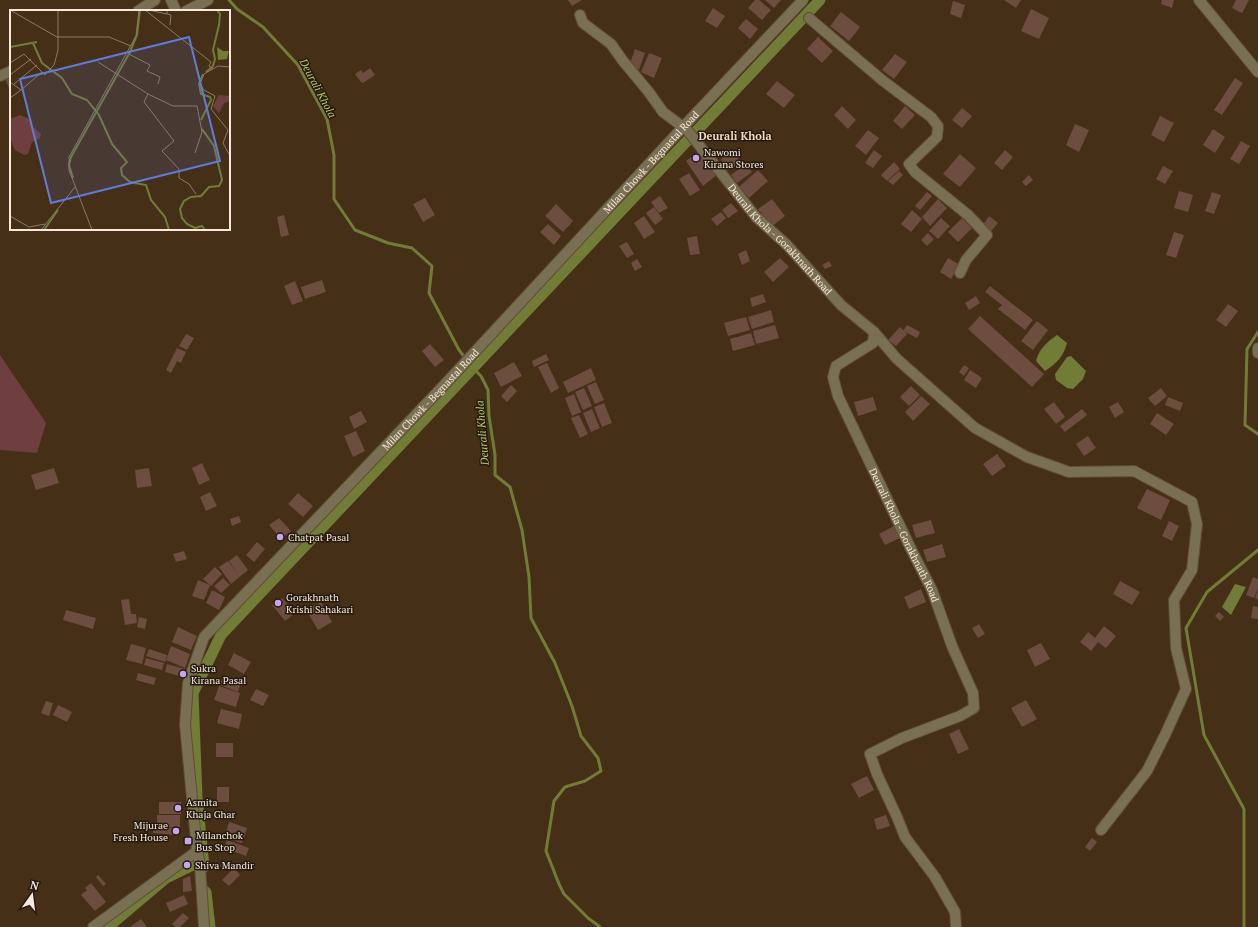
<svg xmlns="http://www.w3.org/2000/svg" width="1258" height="927" viewBox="0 0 1258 927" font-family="'PT Serif',serif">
	<rect width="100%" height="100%" fill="#452f17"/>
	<polygon fill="#6f3f40" points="0,355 46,423 37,453 0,450"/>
	<g fill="#717c37">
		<path d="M1057,335l10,8c-4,14 -10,20 -22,28l-9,-10c3,-12 11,-19 21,-26z"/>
		<polygon points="1071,356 1086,371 1083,379 1073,389 1067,388 1056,380 1055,374 1067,357"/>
		<polygon points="1235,584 1246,587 1231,615 1222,607"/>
	</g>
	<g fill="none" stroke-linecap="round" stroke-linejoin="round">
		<g stroke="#717c37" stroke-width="3">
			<polyline points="229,0 237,9 263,27 298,65 327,119 334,155 334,199 355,230 388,243 412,248 432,266 429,293 459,350 473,368 481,376 488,390 489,416 495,455 495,475 510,487 522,530 529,577 531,618 555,663 572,706 581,736 598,758 601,771 585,781 565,787 554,801 546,851 559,884 564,894 588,918 600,927"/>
			<polyline points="1258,332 1247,349 1245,425 1258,434"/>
			<polyline points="1244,927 1244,809 1204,735 1186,628 1207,592 1258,550"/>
		</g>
		<g stroke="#717c37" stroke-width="11">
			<polyline points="204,867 197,797 193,693 221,635 820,0"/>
			<polyline points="206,892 210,927"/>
			<polyline points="108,927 166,878 203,860"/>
		</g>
	</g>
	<g fill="#6d4d3f">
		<polygon points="568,0 582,0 572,6"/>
		<polygon points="755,0 759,0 771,10 762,20 748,8"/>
		<polygon points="765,0 781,0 774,8"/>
		<polygon points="1004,0 1021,0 1016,8"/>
		<polygon points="1162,0 1174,0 1172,8 1161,4"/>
		<polygon points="1236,0 1249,0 1242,13 1232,8"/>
		<polygon points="953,1 965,5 961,18 950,14"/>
		<polygon points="713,8 725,16 717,28 705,21"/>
		<polygon points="1031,9 1049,18 1039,39 1021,31"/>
		<polygon points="841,12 860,27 849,41 830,26"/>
		<polygon points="746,19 758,29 750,39 738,28"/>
		<polygon points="818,37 833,51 822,63 807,49"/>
		<polygon points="635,49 645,53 639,70 629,66"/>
		<polygon points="649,53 662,58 654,78 641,72"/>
		<polygon points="895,54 907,62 894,79 882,70"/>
		<polygon points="370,68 375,75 363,83 361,82 355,74 361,70 363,73"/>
		<polygon points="11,73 11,87 9,88 4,76"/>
		<polygon points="1235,78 1243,83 1222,115 1214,110"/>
		<polygon points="777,81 795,95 784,108 766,94"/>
		<polygon points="842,106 856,120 848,129 834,115"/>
		<polygon points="905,106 915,115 902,129 893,121"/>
		<polygon points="962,108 972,116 962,128 952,120"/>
		<polygon points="1160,116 1174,123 1164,142 1151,135"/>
		<polygon points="1075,124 1089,130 1079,152 1066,145"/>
		<polygon points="1213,129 1225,137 1215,153 1203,145"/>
		<polygon points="868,130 879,138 866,155 855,146"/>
		<polygon points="1241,141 1250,146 1239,164 1230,159"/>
		<polygon points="874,150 882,156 873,168 865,163"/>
		<polygon points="1005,150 1013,157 1002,170 994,163"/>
		<polygon points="699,151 718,174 703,186 686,161"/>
		<polygon points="735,152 741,164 726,171 721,159"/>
		<polygon points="960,154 976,168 960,187 943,174"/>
		<polygon points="894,162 900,169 887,181 881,175"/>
		<polygon points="746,164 752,172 737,183 731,175"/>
		<polygon points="1163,166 1173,171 1165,184 1156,179"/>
		<polygon points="758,170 768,181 749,198 739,187"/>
		<polygon points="899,171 903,175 893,185 888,181"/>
		<polygon points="689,173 700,190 690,196 679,179"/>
		<polygon points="1029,175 1033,180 1026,186 1022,182"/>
		<polygon points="1179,191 1193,195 1188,212 1174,208"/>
		<polygon points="927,192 932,196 920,210 915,206"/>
		<polygon points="1212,192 1221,195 1214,214 1205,211"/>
		<polygon points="660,196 668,208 659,213 651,202"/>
		<polygon points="425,198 435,215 423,222 413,204"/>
		<polygon points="772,199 785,216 771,227 758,209"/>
		<polygon points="938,199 947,208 930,226 922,217"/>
		<polygon points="731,203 738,211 728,218 722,210"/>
		<polygon points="556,204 573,221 563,232 545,216"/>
		<polygon points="654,207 663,219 655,225 646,213"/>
		<polygon points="912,210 922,219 911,232 901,224"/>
		<polygon points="721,212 726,218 717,226 711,219"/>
		<polygon points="284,215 289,235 281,237 277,217"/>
		<polygon points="644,216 655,232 644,239 634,223"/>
		<polygon points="989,216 998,223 991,231 983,225"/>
		<polygon points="941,218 950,226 938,239 929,231"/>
		<polygon points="962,218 972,228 958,242 948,232"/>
		<polygon points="548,224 561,236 554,245 540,232"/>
		<polygon points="1174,232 1184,235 1176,258 1166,255"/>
		<polygon points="928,233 934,239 927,246 921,240"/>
		<polygon points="697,236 700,254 690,255 687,238"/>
		<polygon points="627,242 634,254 627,258 619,246"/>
		<polygon points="746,250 750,261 742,265 738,254"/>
		<polygon points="780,258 789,267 773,282 764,272"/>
		<polygon points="948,258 960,265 951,279 940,272"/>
		<polygon points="637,259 642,267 635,271 631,263"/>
		<polygon points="829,261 832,266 825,269 822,265"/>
		<polygon points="322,280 326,292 305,299 301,287"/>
		<polygon points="295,281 303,301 292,305 284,286"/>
		<polygon points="990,286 1033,320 1025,330 998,309 1002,305 985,292"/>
		<polygon points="763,294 766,302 752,307 750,298"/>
		<polygon points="976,296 980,303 969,310 965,303"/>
		<polygon points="1228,304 1238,311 1226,327 1216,320"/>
		<polygon points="771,310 774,322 752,329 748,317"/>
		<polygon points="980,316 1044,374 1032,387 968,329"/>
		<polygon points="746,317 750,330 728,336 724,323"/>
		<polygon points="1037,321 1048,330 1033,350 1021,341"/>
		<polygon points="775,325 779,338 756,344 753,331"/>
		<polygon points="907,325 920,332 917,338 903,331"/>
		<polygon points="900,327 907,334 896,346 888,340"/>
		<polygon points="751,333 755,345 733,351 730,339"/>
		<polygon points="186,334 194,338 187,350 179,346"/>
		<polygon points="430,344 444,360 435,367 422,351"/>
		<polygon points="177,348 186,352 181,363 177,361 171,373 166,370"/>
		<polygon points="546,354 549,360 534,367 532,361"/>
		<polygon points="514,362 522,376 501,387 494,373"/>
		<polygon points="547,363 559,388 551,393 538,367"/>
		<polygon points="964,365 969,368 964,376 959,372"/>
		<polygon points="591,368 596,380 568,393 563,382"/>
		<polygon points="970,370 982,378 976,388 964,380"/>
		<polygon points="596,382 604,400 595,404 587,386"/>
		<polygon points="511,385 517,391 507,402 501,396"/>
		<polygon points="911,386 920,395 909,406 900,397"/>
		<polygon points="584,388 592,406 583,410 575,392"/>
		<polygon points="1161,388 1167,396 1155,406 1148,398"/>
		<polygon points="574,394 581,412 572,416 565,398"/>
		<polygon points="921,396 930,404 913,421 905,412"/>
		<polygon points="873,397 877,410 858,416 854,402"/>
		<polygon points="1168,397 1183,403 1180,411 1165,405"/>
		<polygon points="1054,402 1065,417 1056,424 1044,409"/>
		<polygon points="1118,402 1124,412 1115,418 1109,407"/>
		<polygon points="604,403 612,423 602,427 594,407"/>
		<polygon points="592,409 600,428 591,432 583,413"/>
		<polygon points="1082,409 1087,415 1065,432 1060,426"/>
		<polygon points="361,411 367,422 354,429 349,417"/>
		<polygon points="1157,413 1174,424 1166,435 1150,424"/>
		<polygon points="579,415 588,434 580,438 571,418"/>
		<polygon points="356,431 365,451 353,457 344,436"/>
		<polygon points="1088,436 1096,448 1084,456 1076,444"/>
		<polygon points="997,454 1006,466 992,476 983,464"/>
		<polygon points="202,463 210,480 199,485 192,468"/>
		<polygon points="54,468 59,483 36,490 31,475"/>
		<polygon points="149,468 152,486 137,488 135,470"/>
		<polygon points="1147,489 1170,500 1161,520 1137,508"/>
		<polygon points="210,492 217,506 206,511 200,497"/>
		<polygon points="298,493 313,506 303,517 288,504"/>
		<polygon points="239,516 241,522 232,526 230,519"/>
		<polygon points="279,518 291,531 281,539 269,525"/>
		<polygon points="931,520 935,533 916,538 912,525"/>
		<polygon points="1169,521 1179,526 1172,541 1162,536"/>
		<polygon points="894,526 900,538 885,545 879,534"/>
		<polygon points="257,542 265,549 254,562 246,555"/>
		<polygon points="942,544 946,557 927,562 923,550"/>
		<polygon points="184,551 187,559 176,562 173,554"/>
		<polygon points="237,555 248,570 231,584 219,567 228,561 238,574 229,561"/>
		<polygon points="215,567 222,574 211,586 203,579"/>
		<polygon points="1253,577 1258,579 1258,588 1254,598 1246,595"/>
		<polygon points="223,578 230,585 221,593 214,586"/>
		<polygon points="198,580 210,585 204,600 192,596"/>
		<polygon points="1120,581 1140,592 1132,605 1113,594"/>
		<polygon points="921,589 926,602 909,609 904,597"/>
		<polygon points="212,590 225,597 219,610 206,603"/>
		<polygon points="1258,590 1258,600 1255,598"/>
		<polygon points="282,598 295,613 285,621 272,605"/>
		<polygon points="129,599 131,614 136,614 137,623 125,625 121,600"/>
		<polygon points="321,602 332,622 318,630 306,610"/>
		<polygon points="1253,606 1258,607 1258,619 1251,618"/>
		<polygon points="66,610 96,618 93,629 63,620"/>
		<polygon points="1219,612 1224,617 1220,621 1215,616"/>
		<polygon points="139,617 147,619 145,629 137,627"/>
		<polygon points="979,624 985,634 978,638 972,628"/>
		<polygon points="1104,626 1116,636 1106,648 1098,642 1091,651 1080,642 1088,632 1095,638"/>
		<polygon points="178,627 197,636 191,650 172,642"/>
		<polygon points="1041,643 1050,659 1035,667 1027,650"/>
		<polygon points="131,644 146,648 142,664 126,660"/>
		<polygon points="171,646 190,654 185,668 166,660"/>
		<polygon points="149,649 167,655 165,662 146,656"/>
		<polygon points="234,653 251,662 244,674 228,665"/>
		<polygon points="146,658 164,663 162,670 144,665"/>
		<polygon points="167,664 185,669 183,677 165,672"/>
		<polygon points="138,673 156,678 154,685 136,680"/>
		<polygon points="223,677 241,683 238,692 220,685"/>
		<polygon points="219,686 240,693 236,707 214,700"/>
		<polygon points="256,689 269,695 263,706 250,700"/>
		<polygon points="1026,700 1037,719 1022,727 1011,708"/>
		<polygon points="46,701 53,703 49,716 41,713"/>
		<polygon points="58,705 72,712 67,722 53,715"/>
		<polygon points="221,709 242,714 239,729 217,723"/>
		<polygon points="959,729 969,749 958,754 949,734"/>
		<rect x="216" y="743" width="17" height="14"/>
		<polygon points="867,776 874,790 859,798 851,784"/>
		<rect x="217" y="787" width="12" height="15"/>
		<rect x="159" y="802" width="22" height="12"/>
		<rect x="157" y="815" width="23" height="12"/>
		<polygon points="886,815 890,826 877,830 874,819"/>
		<polygon points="229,822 247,828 242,843 224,838"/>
		<polygon points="153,827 178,828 178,835 153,833"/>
		<polygon points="1092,838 1097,842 1090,851 1085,847"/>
		<polygon points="227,840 249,848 246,856 224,848"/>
		<polygon points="234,868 240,875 229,886 222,880"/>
		<polygon points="98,875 106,884 103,886 96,877"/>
		<polygon points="190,876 192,891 183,892 183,879"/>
		<polygon points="91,883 106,902 95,911 81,895 87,890 85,888"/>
		<polygon points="184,895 188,904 170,912 166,903"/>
		<polygon points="183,913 189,918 180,927 176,927 172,924"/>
		<polygon points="141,919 147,927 130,927"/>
	</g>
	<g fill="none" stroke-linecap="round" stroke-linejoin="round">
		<g stroke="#614d36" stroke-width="12">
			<g id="minor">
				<polyline points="171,0 176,11"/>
				<polyline points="1199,0 1258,72"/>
				<polyline points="138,11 155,0"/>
				<polyline points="186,11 208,0"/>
				<path id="s1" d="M580,15l3,8 28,21 12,17 25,30 15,21 24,18 69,87 31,28 54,60 33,27 -1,11 -37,23 -3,11 5,19 73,153 21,41 20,56 21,47 1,15 -14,8 -58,22 -32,16 7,20 20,43 8,20 30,40 20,35 1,15"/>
				<polyline points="809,18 882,80 931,117 938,126 937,137 909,164 915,172 968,215 987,235 966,260 960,273"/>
				<polyline points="0,76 11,71"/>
				<polyline points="874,332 897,359 975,428 1027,457 1069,472 1134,471 1192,502 1197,524 1192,570 1174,600 1176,648 1186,689 1165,735 1147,771 1101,830"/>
				<polyline points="1258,348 1258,353"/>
				<polyline points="93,927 197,851"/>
				<path id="s2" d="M204,927l-4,-62 -3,-14 -12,-126 3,-42 16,-46 243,-255 236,-255 120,-127"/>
			</g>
		</g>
		<use href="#minor" stroke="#797054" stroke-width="10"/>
	</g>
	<g fill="#c7a6f0" stroke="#241a0f" stroke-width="1.5">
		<circle cx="696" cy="158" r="4"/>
		<circle cx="280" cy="537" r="4"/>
		<circle cx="278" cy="603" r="4"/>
		<circle cx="183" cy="674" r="4"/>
		<circle cx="178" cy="808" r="4"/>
		<circle cx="176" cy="831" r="4"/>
		<rect x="184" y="837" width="8" height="8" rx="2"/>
		<circle cx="187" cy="865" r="4"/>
	</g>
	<g text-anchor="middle" stroke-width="3" stroke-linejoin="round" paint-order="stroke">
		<g font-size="10" fill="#f7e9db" stroke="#241a0f" text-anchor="start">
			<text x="704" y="156">Nawomi<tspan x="704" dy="12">Kirana Stores</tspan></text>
			<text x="288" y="541">Chatpat Pasal</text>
			<text x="286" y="601">Gorakhnath<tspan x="286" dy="12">Krishi Sahakari</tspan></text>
			<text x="191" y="672">Sukra<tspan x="191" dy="12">Kirana Pasal</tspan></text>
			<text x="186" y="806">Asmita<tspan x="186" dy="12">Khaja Ghar</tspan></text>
			<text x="168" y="829" text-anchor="end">Mijurae<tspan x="168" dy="12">Fresh House</tspan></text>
			<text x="196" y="839">Milanchok<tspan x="196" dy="12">Bus Stop</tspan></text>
			<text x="195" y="869">Shiva Mandir</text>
		</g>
		<g font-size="10" fill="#f7e9db" stroke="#241a0f">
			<text dy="4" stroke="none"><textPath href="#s2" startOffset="946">Milan Chowk - Begnastal Road</textPath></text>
			<text dy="4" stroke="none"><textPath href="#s1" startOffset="303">Deurali Khola - Gorakhnath Road</textPath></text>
			<text dy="4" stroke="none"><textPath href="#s2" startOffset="622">Milan Chowk - Begnastal Road</textPath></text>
			<text dy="4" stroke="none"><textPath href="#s1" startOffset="675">Deurali Khola - Gorakhnath Road</textPath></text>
		</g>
		<g font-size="11" font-style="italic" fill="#bbca69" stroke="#241a0f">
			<text transform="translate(318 88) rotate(62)" y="4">Deurali Khola</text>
			<text transform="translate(482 433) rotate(-95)" y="4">Deurali Khola</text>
		</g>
		<g font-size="11" font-weight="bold" fill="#f7dbbe" stroke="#241a0f">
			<text x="735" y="140">Deurali Khola</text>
		</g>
	</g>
	<g transform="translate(10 10)">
		<rect width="220" height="220" fill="#452f17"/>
		<path d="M209,85l11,1v5l-6,2 -5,10 -6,-7zM10,105l10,4 2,7 9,8 -1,4 -8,4 -4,12 -4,1 -9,-5 -5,-12v-19z" fill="#6f3f40"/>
		<path d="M207,37l6,4h6l-2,8 -9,1z" fill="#717c37"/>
		<path fill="none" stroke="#717c37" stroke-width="2" d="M23,33l9,20 20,15 10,16 15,6 12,15 13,29 15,18 -6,6 1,7 8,7 16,3 5,15 14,17 4,13M0,37l27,-5M196,62l7,-6 2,-7 -2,-9 6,-25 1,-11 -3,-4M191,110l10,-20 -1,-3 -9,-3 -2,-10 4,-10M192,119l12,17 8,34 -3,6 -10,1 -8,9 -10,1 -7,4 -4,8 2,9 5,6 8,4 7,-2 3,4M63,168l-4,-13 2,-8 59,-105 7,-17 3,-25M34,220l14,-20"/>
		<path fill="none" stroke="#8c7965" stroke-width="1" d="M0,0l47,27h52l22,9M135,0l66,52 -2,4 4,3M139,0l18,4v-4M157,4l4,1 -1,10M119,44l21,11 -3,6 13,6 -2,7M88,52l50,32 -4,8 30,39 -12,10 17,18v9l10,6 7,10M0,53l14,-9 18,18M220,57l-12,-1 -14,8 -4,10 4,6 11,6 -4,13 17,21 -5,13 7,13M0,65l21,-16M0,72l11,8 -11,8M4,74l23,-19M11,80l21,-18 3,3 9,-10 4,-15v-40M138,84l25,12h24l5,26 -7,21M0,206l19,11 16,-3M31,220l34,-43M82,220l-23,-60v-13l67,-121 3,-26"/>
		<path fill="#5e7cd9" fill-opacity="0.15" stroke="#5e7cd9" stroke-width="2" d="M179,27l31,124 -169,42 -31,-124z"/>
		<rect width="220" height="220" fill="none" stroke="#f7e9db" stroke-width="2"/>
	</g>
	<g transform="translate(32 895) rotate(14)" stroke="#241a0f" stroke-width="3" paint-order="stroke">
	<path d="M0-3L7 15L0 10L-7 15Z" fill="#f7e9db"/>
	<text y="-6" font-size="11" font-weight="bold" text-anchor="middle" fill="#f7e9db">N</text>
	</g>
</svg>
